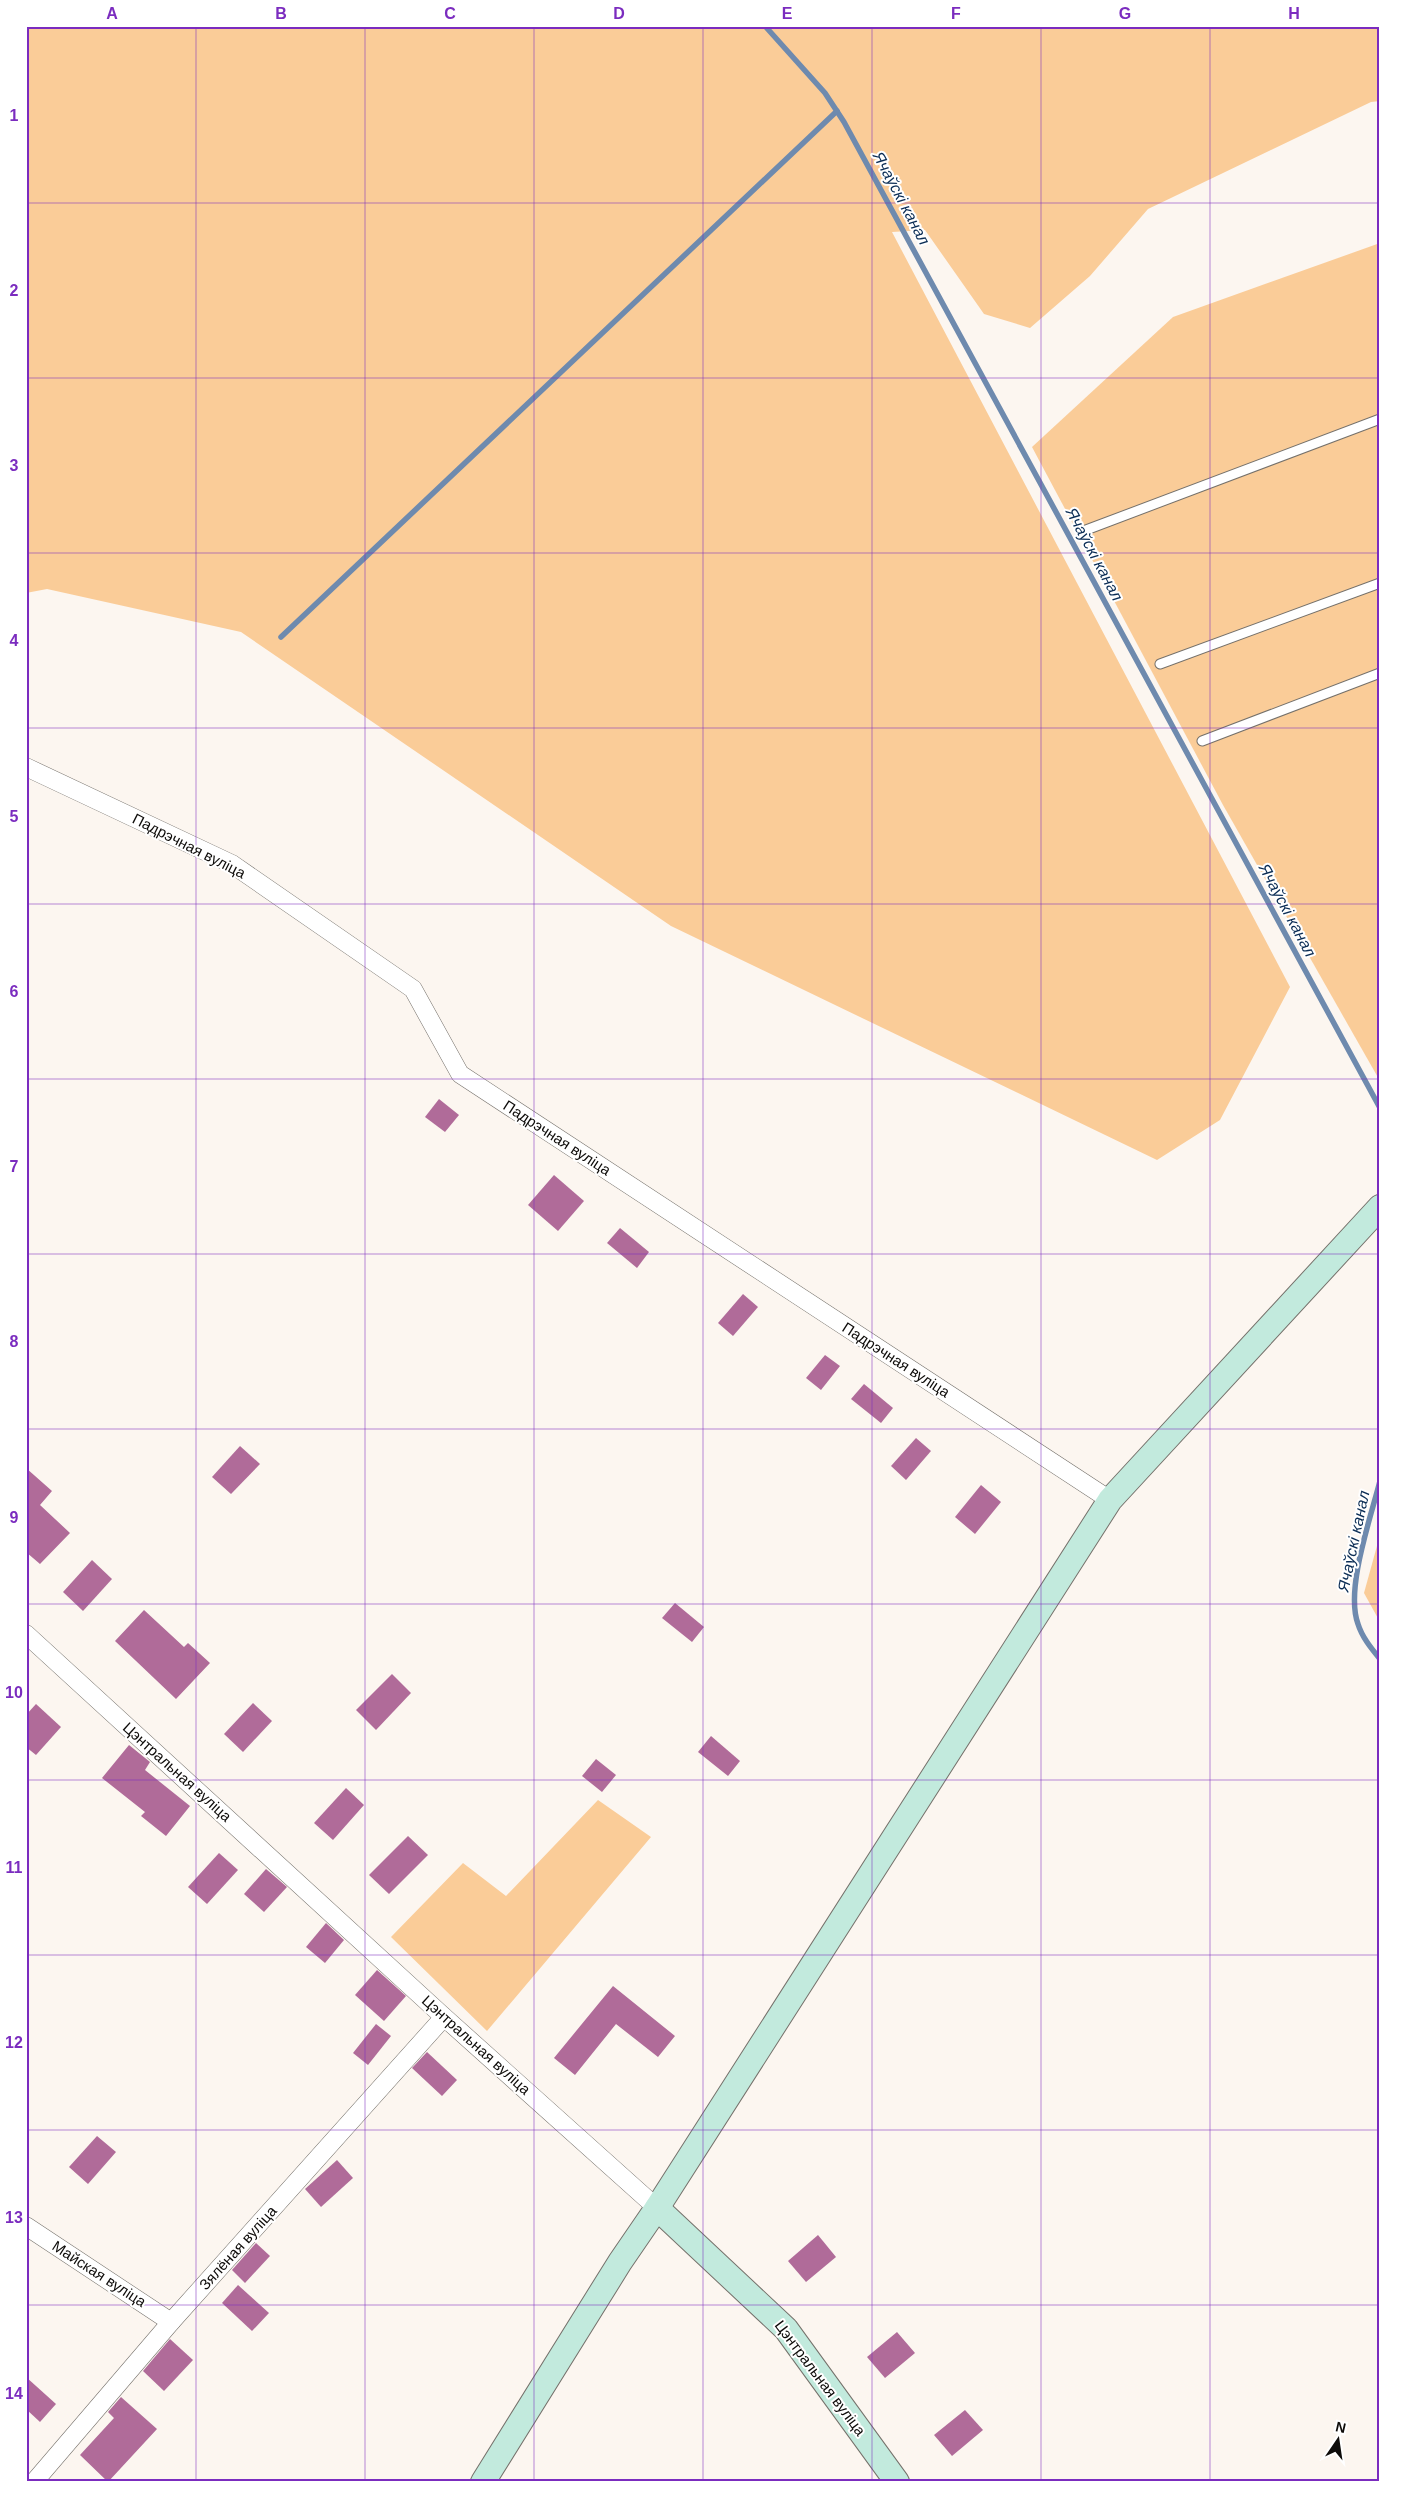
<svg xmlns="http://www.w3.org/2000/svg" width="1406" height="2508" viewBox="0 0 1406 2508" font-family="Helvetica,sans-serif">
	<rect width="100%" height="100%" fill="#fcf6f0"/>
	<g fill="#facc98">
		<polygon points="26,26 1380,26 1380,101 1371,102 1148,209 1090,276 1030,328 984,314 925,230 892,232 1290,987 1220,1120 1157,1160 671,926 241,632 47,589 26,593"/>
		<polygon points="1380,243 1380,1081 1223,805 1032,447 1173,317"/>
		<polygon points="1380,1535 1380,1622 1364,1593"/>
		<polygon points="598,1800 651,1837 487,2031 391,1937 463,1863 506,1896"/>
	</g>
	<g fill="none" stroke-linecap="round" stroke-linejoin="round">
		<g stroke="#6e8aae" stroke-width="5.5">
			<polyline points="765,26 825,93 844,122 1380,1108"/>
			<polyline points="281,637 837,111"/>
			<path d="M1380,1481c-9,36 -35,108 -22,143 4,13 13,24 22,35"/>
		</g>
	</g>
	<g fill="#b06b99">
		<polygon points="439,1099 459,1115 445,1132 425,1117"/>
		<polygon points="554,1175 584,1201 558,1231 528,1205"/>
		<polygon points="620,1228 649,1252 637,1268 607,1243"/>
		<polygon points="743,1294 758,1307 733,1336 718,1323"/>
		<polygon points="825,1355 840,1366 821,1390 806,1378"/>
		<polygon points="864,1384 893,1408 881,1423 851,1399"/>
		<polygon points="916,1438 931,1451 906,1480 891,1466"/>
		<polygon points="240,1446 260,1464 231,1494 212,1477"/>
		<polygon points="26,1468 52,1491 40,1505 70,1533 40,1564 26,1552"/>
		<polygon points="981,1485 1001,1502 975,1534 955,1517"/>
		<polygon points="92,1560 112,1579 83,1611 63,1592"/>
		<polygon points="675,1603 704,1627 692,1642 662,1618"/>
		<polygon points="144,1610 184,1647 188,1643 210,1663 176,1699 115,1641"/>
		<polygon points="392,1674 411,1693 376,1730 356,1710"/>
		<polygon points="253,1703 272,1721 243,1752 224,1734"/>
		<polygon points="36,1704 61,1727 36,1755 26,1747 26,1715"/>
		<polygon points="711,1736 740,1761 728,1776 698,1752"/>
		<polygon points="129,1745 150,1762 145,1770 190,1806 166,1836 141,1816 145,1812 102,1778"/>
		<polygon points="596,1759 616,1775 602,1792 582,1776"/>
		<polygon points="346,1788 364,1805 333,1840 314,1823"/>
		<polygon points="408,1836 428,1855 389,1894 369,1875"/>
		<polygon points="219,1853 238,1870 207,1904 188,1887"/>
		<polygon points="266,1869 287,1887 264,1912 244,1894"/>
		<polygon points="326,1923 344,1940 325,1963 306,1947"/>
		<polygon points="377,1970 406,1996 384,2021 355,1995"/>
		<polygon points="613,1986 675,2036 658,2057 616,2024 575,2075 554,2058"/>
		<polygon points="376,2024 391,2036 368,2065 353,2053"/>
		<polygon points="427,2052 457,2080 442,2096 412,2068"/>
		<polygon points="97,2136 116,2152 88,2184 69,2167"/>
		<polygon points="337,2160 353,2178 321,2207 305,2189"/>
		<polygon points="818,2235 836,2257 806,2282 788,2261"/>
		<polygon points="256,2243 270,2256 245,2283 232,2270"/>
		<polygon points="238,2285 269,2313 252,2331 222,2303"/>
		<polygon points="897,2332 915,2353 885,2378 867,2357"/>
		<polygon points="170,2339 193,2360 164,2391 143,2371"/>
		<polygon points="26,2377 56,2404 40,2422 26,2409"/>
		<polygon points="121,2397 157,2429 108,2482 80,2455 114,2418 108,2412"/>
		<polygon points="965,2410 983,2430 952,2456 934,2435"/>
	</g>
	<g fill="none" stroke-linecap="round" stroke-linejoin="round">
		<g stroke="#75716b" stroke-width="11">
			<g id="lane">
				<polyline points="1086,530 1380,419"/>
				<polyline points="1160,664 1380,583"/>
				<polyline points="1202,741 1380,673"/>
			</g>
		</g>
		<g stroke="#75716b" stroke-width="19">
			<g id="street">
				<polyline points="26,767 232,864 413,989 460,1074 1110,1500"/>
				<polyline points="26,1634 444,2017 657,2208"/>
				<polyline points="26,2226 171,2322"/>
				<polyline points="34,2482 171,2322 444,2017"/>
			</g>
		</g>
		<g stroke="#75716b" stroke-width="26">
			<g id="secondary">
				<polyline points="657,2208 786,2329 897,2482"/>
				<polyline points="483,2482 620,2262 657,2208 1110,1500 1380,1207"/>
			</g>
		</g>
		<use href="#lane" stroke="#fff" stroke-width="9"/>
		<use href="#street" stroke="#fff" stroke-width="18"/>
		<use href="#secondary" stroke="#c2eadd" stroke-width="24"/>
	</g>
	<path fill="none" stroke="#7b2cbf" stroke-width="1" stroke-opacity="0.55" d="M196,26v2456M365,26v2456M534,26v2456M703,26v2456M872,26v2456M1041,26v2456M1210,26v2456M26,203h1354M26,378h1354M26,553h1354M26,728h1354M26,904h1354M26,1079h1354M26,1254h1354M26,1429h1354M26,1604h1354M26,1780h1354M26,1955h1354M26,2130h1354M26,2305h1354"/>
	<g text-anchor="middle" stroke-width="4" stroke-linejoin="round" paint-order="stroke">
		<g font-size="15" fill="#0d0b09" stroke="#fff">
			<text transform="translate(189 846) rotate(27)" y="5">Падрэчная вуліца</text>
			<text transform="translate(557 1138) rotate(33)" y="5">Падрэчная вуліца</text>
			<text transform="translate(896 1360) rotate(33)" y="5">Падрэчная вуліца</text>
			<text transform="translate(177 1772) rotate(42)" y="5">Цэнтральная вуліца</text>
			<text transform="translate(476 2045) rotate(42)" y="5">Цэнтральная вуліца</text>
			<text transform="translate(238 2248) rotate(-48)" y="5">Зялёная вуліца</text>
			<text transform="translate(99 2274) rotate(33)" y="5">Майская вуліца</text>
			<text transform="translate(820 2378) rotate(53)" y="5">Цэнтральная вуліца</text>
		</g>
		<g font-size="16" font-style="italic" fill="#0a2c54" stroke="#fff">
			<text transform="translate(902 198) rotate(62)" y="6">Ячаўскі канал</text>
			<text transform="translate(1095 554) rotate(62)" y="6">Ячаўскі канал</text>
			<text transform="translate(1288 910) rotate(62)" y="6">Ячаўскі канал</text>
			<text transform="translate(1353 1541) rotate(-78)" y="6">Ячаўскі канал</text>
		</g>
	</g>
	<rect width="1406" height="2508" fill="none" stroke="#ffffff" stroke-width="55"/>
	<g transform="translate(1338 2440) rotate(13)" stroke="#ffffff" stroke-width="4" paint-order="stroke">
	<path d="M0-4L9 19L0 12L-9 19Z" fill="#0d0b09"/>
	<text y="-8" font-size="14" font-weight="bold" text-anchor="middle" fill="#0d0b09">N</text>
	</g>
	<rect x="28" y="28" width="1350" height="2452" fill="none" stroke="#7b2cbf" stroke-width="2"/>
	<g font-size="16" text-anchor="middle" font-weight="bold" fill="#7b2cbf">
		<text x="112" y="19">A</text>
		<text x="281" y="19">B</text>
		<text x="450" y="19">C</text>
		<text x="619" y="19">D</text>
		<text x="787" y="19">E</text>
		<text x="956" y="19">F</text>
		<text x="1125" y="19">G</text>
		<text x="1294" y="19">H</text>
		<text x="14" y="121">1</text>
		<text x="14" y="296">2</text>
		<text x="14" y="471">3</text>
		<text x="14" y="646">4</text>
		<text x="14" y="822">5</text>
		<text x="14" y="997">6</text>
		<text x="14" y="1172">7</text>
		<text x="14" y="1347">8</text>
		<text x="14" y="1523">9</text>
		<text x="14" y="1698">10</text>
		<text x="14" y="1873">11</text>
		<text x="14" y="2048">12</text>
		<text x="14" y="2223">13</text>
		<text x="14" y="2399">14</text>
	</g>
</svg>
